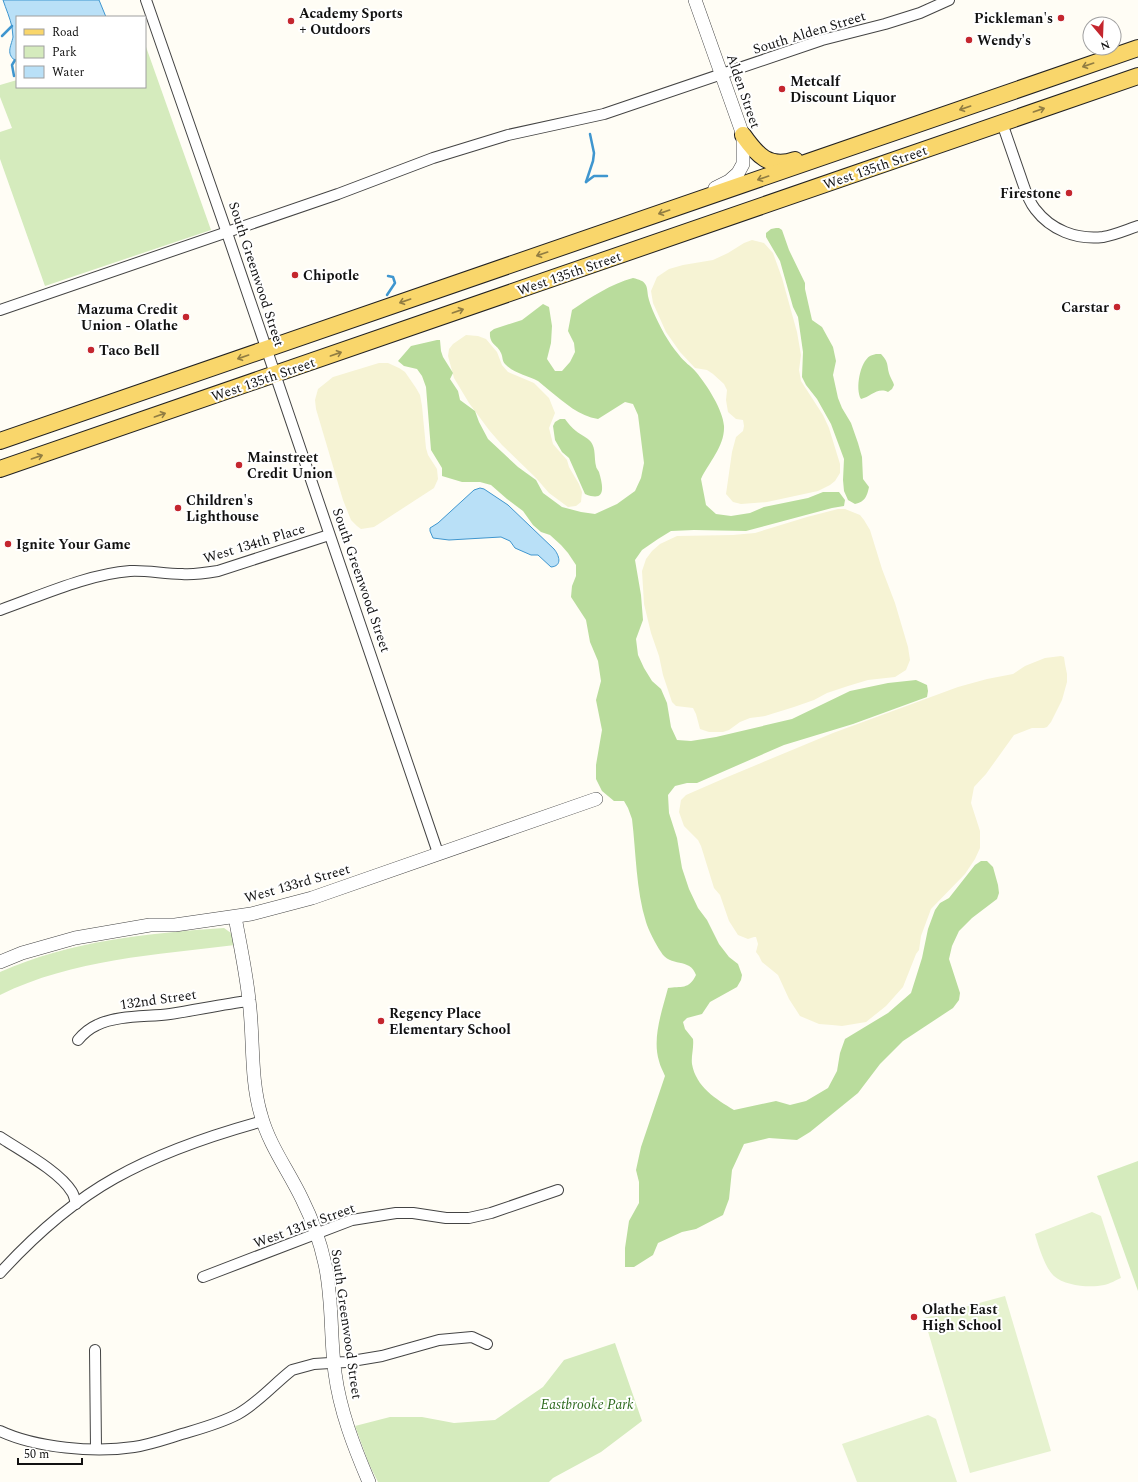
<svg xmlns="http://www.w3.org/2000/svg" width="1138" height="1482" viewBox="0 0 1138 1482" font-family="Spectral,serif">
	<rect width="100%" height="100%" fill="#fffdf5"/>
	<g fill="#f6f3d4">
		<polygon points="752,240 764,243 773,253 782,278 797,332 801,355 799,370 801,381 823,415 829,428 840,464 840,473 835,481 830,485 818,491 767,502 741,504 733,502 726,494 732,452 736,437 743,431 744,426 743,420 736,419 728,412 726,400 727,390 724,384 713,374 707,370 695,368 680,352 666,332 653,303 651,291 657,277 669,269 683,265 713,260 728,253 744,243"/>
		<polygon points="466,335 478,336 486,339 497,352 502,365 508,372 534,383 549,398 555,413 549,428 553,444 567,460 569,467 579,484 582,492 581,502 576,506 568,507 549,493 536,478 502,445 489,430 469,403 454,378 448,356 449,349 453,344"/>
		<polygon points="379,363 388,363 399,368 405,372 416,388 420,395 422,406 426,448 428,455 437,469 438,479 434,488 374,527 361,529 357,526 351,520 343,500 316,409 315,400 318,389 333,377"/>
		<polygon points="838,509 845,509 860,515 864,520 870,530 882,569 895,603 908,647 910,660 906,670 895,677 868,680 848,686 827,693 814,700 794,707 765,716 750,718 740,722 729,730 723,732 709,732 700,729 696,714 693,708 676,706 672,702 663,675 659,656 651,633 644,604 642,571 646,559 652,551 660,544 677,536 733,535 755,533 807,517"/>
		<polygon points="1061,656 1064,657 1065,664 1067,674 1067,682 1062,700 1051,722 1047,727 1044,728 1032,728 1014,735 986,774 974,787 971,803 980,831 980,848 975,859 965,874 931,909 921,936 919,950 916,954 903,987 886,1006 866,1022 842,1026 832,1025 819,1024 800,1016 789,999 778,975 762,962 759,956 756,952 758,944 756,937 754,937 748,939 738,935 729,921 720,895 714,888 701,846 698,840 684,826 679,812 681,800 686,795 725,778 833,733 958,687 987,679 1013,674 1025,666 1045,658"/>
	</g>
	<g fill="#d5ebbd">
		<polygon points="145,44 211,230 45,286 0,159 0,132 12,128 0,97 0,85 17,80 17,87 145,87"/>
		<path d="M224,928l7,5 4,12c-79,10 -162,14 -235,50v-23c70,-31 148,-39 224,-44z"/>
		<polygon points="1138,1161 1138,1291 1097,1176"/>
		<polygon points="615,1343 642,1421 601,1452 553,1478 549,1482 378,1482 369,1464 355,1426 390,1417 422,1417 454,1423 495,1420 543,1387 564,1360"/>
	</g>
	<g fill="#b9dc9c">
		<path d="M776,228h3l3,2 7,20 16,33v6l7,31 10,7 11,20 3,14 -3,14 5,23 4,10 9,15 7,20 4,14 1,22 6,8c-2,9 -4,15 -14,17l-7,-4 -4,-9 -1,-11 1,-21 -13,-35 -14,-25 -11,-14 -4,-8 1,-25 -5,-35 -5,-10 -13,-46 -14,-24v-4l5,-4z"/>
		<path d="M633,278c13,3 14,6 15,18 1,5 3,10 5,15 7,16 15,31 26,44 5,7 12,11 17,17 11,13 27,38 28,54 1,20 -15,36 -23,53l5,26 10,9 15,2 19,-3 14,-6 44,-9 15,-6h16l6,8 -1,6 -12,2 -86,23 -52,-1 -23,1 -13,8 -16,11 -7,10 6,35 2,25 -7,19 2,16 6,13 8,13 9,8 6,14 4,24 6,13 14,1 25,-4 76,-18 58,-28 38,-8 28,-3 11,5 1,6 -1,6 -74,27 -69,21 -87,38h-10l-12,3 -7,9 1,18 8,25 5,30 7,21 9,19 9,12 12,24 10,13 9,7 4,11 -1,5 -4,7 -27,15 -8,12 -15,4 -4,4 2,7 8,10c1,9 -2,17 -1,25 4,23 24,35 42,46l42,-9 14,4 16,-4 22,-13 9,-17 3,-18 5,-14 43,-26 23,-20 11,-35 6,-29 7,-19 5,-7 9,-5 26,-33 6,-4h6l6,6 5,18 1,8 -2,6 -25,19 -13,13 -7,15 -3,13 11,34 -1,7 -6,8 -50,33 -23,23 -22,29 -48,39 -13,8 -28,-2 -25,6 -12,26 -3,29 -6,16 -27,14 -14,3 -24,11 -5,12 -19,12h-9v-19l4,-27 10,-18v-21l-3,-12 5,-23 24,-71c-2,-5 -5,-10 -6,-15 -7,-23 3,-50 9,-73 13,-2 21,2 28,-13 -6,-18 -26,-7 -35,-23 -5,-7 -13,-23 -15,-30 -10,-32 -10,-70 -14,-103l-4,-11 -4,-7h-10l-12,-10 -6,-12v-14l6,-35 -6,-30 5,-19 -3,-20 -8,-19 -4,-22 -15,-23 1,-11 4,-10v-11l-8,-12 -7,-8 -11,-10 -9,-3 -8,-7 -10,-14 -16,-12 -16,-14 -11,-3h-18l-20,-6v-8l-11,-18 -5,-63 -4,-11 -5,-7 -13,-3 -6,-5 13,-15 26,-6h3l1,11 2,6 10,16 -3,6 8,12 2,9 15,11 4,11 9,17 30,28 18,13 7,13 19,14 19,5 14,2 22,-10 18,-13 6,-13 3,-15 -6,-48 -5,-11 -8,-2 -27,17c-19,-3 -33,-16 -48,-28 -4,-3 -8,-7 -12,-10 -10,-5 -25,-8 -33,-17 -3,-3 -2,-7 -4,-11 -4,-9 -12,-8 -11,-21l4,-3 28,-9 21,-16 6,3 3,19 -1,17 -4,16 8,12h7l8,-9 5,-10 -1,-9 -6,-12 4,-21c19,-13 39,-26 61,-32z"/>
		<path d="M876,354h5c9,10 5,11 9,22 1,3 3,5 4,9l-2,4 -4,3c-11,-5 -17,5 -27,7 -6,-10 -1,-37 9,-43 1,-1 4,-1 6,-2z"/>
		<path d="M560,419h5c3,4 7,9 11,12 5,4 11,6 15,11 5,7 3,16 5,24 0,2 2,4 3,6 4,14 8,31 -14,22l-16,-36 -7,-6 -7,-12 -2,-14 2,-4z"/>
	</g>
	<g fill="#e6f2cf">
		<path d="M1092,1212l9,4 20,62c-5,2 -11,6 -17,7 -14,3 -39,1 -50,-9 -9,-8 -16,-31 -19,-42z"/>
		<polygon points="1005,1296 1051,1451 970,1473 924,1318"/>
		<polygon points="928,1415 936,1419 957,1482 857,1482 842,1444"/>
	</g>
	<g fill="#b9e0f7" stroke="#3f96cf">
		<path d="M3,0h96l7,17h-89v45c-12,-8 -6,-15 -4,-25 0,-3 -1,-7 -1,-10 -2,-9 -6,-18 -9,-27z"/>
		<path d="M480,488l4,1 24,16 46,44c5,6 9,17 -3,18l-13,-12h-7l-16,-7 -5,-7 -9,-4 -52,3 -16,-2 -3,-7v-3l8,-5 36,-33z"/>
	</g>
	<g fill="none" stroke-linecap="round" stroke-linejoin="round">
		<g stroke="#3f96cf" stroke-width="2.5">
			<polyline points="2,36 12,26"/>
			<polyline points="14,76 12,65 15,60"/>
			<polyline points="586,182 593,161 594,153 590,134"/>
			<polyline points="586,182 594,176 607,176"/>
			<polyline points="387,295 395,283 393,277 388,276"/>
		</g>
		<g stroke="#444" stroke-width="12">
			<g id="minor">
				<polyline points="146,0 227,233 438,853"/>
				<path d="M1002,123c6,17 12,35 18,52 4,11 7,24 15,34 16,21 41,31 68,28 12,-2 23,-7 35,-11"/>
				<polyline points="0,310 338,194 433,158 508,135 604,114 822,40 885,24 920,13 949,0"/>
				<path d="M0,610c40,-14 88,-36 130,-39 17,-1 34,3 52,3 12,1 24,-1 36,-3l111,-36"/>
				<path d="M78,1040c5,-6 10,-11 19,-15 20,-10 50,-8 73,-11 27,-4 53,-10 79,-13"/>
				<path d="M0,1137c21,14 59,34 72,55 2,3 3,8 4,12"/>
				<path d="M0,1273c33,-36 72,-71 115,-95 46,-26 97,-43 148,-57"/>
				<polyline points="203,1277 352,1220 396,1213 413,1213 446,1218 469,1218 491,1213 558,1190"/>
				<polyline points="95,1350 96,1449"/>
				<path d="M0,1431c36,17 95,22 134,16 19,-3 37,-10 55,-15 17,-5 34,-10 49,-18 20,-11 36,-30 54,-44l22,-6 32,-2 36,-6 57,-16 33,-3 15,7"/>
			</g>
		</g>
		<g stroke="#444" stroke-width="14">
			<g id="tertiary">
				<polyline points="695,0 743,135 743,164 738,173 729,181 715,188"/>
				<path d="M235,917c5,27 11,55 14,83 5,38 1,78 12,115 8,30 27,55 41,84 10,20 18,42 23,65 8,36 5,73 10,109 5,38 19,74 34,109"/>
				<polyline points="0,962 22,953 75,938 150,925 175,925 251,914 312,898 596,799"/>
			</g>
		</g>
		<g stroke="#222" stroke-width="18">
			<g id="primary">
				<path d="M743,135c14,20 26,34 52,25"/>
				<polyline points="0,441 1138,48"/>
				<polyline points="0,469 1138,76"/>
			</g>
		</g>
		<use href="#minor" stroke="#fff" stroke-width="10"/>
		<use href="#tertiary" stroke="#fff" stroke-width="13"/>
		<use href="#primary" stroke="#f9d66b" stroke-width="16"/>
	</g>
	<defs><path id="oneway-shaft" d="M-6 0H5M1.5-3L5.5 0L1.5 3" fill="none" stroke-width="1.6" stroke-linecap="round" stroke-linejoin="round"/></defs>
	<g stroke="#917d42">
		<use href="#oneway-shaft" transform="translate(1088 65) rotate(161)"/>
		<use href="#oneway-shaft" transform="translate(965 108) rotate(161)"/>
		<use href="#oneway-shaft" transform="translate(1039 110) rotate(-19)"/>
		<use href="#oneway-shaft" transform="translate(763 178) rotate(161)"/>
		<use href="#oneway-shaft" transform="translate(664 212) rotate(161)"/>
		<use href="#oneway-shaft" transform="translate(542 254) rotate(161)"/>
		<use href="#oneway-shaft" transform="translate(405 301) rotate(161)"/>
		<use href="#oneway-shaft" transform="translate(458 311) rotate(-19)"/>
		<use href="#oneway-shaft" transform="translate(336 354) rotate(-19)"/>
		<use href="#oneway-shaft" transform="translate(243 357) rotate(161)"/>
		<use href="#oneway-shaft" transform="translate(160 415) rotate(-19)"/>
		<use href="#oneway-shaft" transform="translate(37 457) rotate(-19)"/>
	</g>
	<g fill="#c4262e" stroke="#fff" stroke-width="1.5">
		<circle cx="1061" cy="18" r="4"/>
		<circle cx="291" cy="21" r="4"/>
		<circle cx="969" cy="40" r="4"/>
		<circle cx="782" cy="89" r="4"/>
		<circle cx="1069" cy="193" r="4"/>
		<circle cx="295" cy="275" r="4"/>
		<circle cx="1117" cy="307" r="4"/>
		<circle cx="186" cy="317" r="4"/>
		<circle cx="91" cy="350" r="4"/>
		<circle cx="239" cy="465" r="4"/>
		<circle cx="178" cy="508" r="4"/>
		<circle cx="8" cy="544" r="4"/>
		<circle cx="381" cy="1021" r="4"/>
		<circle cx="914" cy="1317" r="4"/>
	</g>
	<g text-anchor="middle" stroke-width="4" stroke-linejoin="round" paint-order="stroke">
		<g font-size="14" font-weight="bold" fill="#111" stroke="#fff" text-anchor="start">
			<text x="299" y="18">Academy Sports<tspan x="299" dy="16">+ Outdoors</tspan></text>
			<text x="1053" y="23" text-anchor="end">Pickleman's</text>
			<text x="977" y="45">Wendy's</text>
			<text x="790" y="86">Metcalf<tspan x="790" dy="16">Discount Liquor</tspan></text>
			<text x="1061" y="198" text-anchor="end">Firestone</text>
			<text x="303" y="280">Chipotle</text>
			<text x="1109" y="312" text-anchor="end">Carstar</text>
			<text x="178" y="314" text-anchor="end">Mazuma Credit<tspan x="178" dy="16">Union - Olathe</tspan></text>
			<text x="99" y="355">Taco Bell</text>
			<text x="247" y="462">Mainstreet<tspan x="247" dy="16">Credit Union</tspan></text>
			<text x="186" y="505">Children's<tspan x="186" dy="16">Lighthouse</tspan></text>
			<text x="16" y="549">Ignite Your Game</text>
			<text x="389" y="1018">Regency Place<tspan x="389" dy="16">Elementary School</tspan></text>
			<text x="922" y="1314">Olathe East<tspan x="922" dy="16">High School</tspan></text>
		</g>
		<g font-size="14" fill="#111" stroke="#fff">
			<text transform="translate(809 32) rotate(-17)" y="5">South Alden Street</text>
			<text transform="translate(744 91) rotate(71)" y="5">Alden Street</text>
			<text transform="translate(875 167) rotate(-19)" y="5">West 135th Street</text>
			<text transform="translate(569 273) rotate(-19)" y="5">West 135th Street</text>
			<text transform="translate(257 274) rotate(72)" y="5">South Greenwood Street</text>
			<text transform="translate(263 379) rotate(-19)" y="5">West 135th Street</text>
			<text transform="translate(254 543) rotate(-17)" y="5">West 134th Place</text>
			<text transform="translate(362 580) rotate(71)" y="5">South Greenwood Street</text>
			<text transform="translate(297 883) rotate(-16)" y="5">West 133rd Street</text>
			<text transform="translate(158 999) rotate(-8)" y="5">132nd Street</text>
			<text transform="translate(304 1225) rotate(-20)" y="5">West 131st Street</text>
			<text transform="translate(347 1324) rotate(82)" y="5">South Greenwood Street</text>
		</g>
		<g font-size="14" font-style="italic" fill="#2f6b1f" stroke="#fff">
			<text x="587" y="1409">Eastbrooke Park</text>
		</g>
	</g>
	<rect x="16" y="16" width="130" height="72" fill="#ffffff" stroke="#a0a0a0"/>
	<rect x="24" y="29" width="20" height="6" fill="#f9d66b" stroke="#a0a0a0"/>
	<text x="52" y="36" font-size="12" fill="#111111">Road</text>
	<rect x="24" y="46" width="20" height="12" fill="#d5ebbd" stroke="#a0a0a0"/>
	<text x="52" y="56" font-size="12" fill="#111111">Park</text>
	<rect x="24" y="66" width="20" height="12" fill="#b9e0f7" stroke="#a0a0a0"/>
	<text x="52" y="76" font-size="12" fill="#111111">Water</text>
	<g transform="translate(1102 36) rotate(161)"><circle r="19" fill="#ffffff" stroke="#a0a0a0"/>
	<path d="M0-3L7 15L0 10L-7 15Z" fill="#c4262e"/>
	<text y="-6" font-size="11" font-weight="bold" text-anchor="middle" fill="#111111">N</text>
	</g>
	<path d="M18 1458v6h64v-6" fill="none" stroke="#111111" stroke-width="2"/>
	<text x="24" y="1458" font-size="12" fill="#111111" stroke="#ffffff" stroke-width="3" paint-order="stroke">50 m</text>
</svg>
